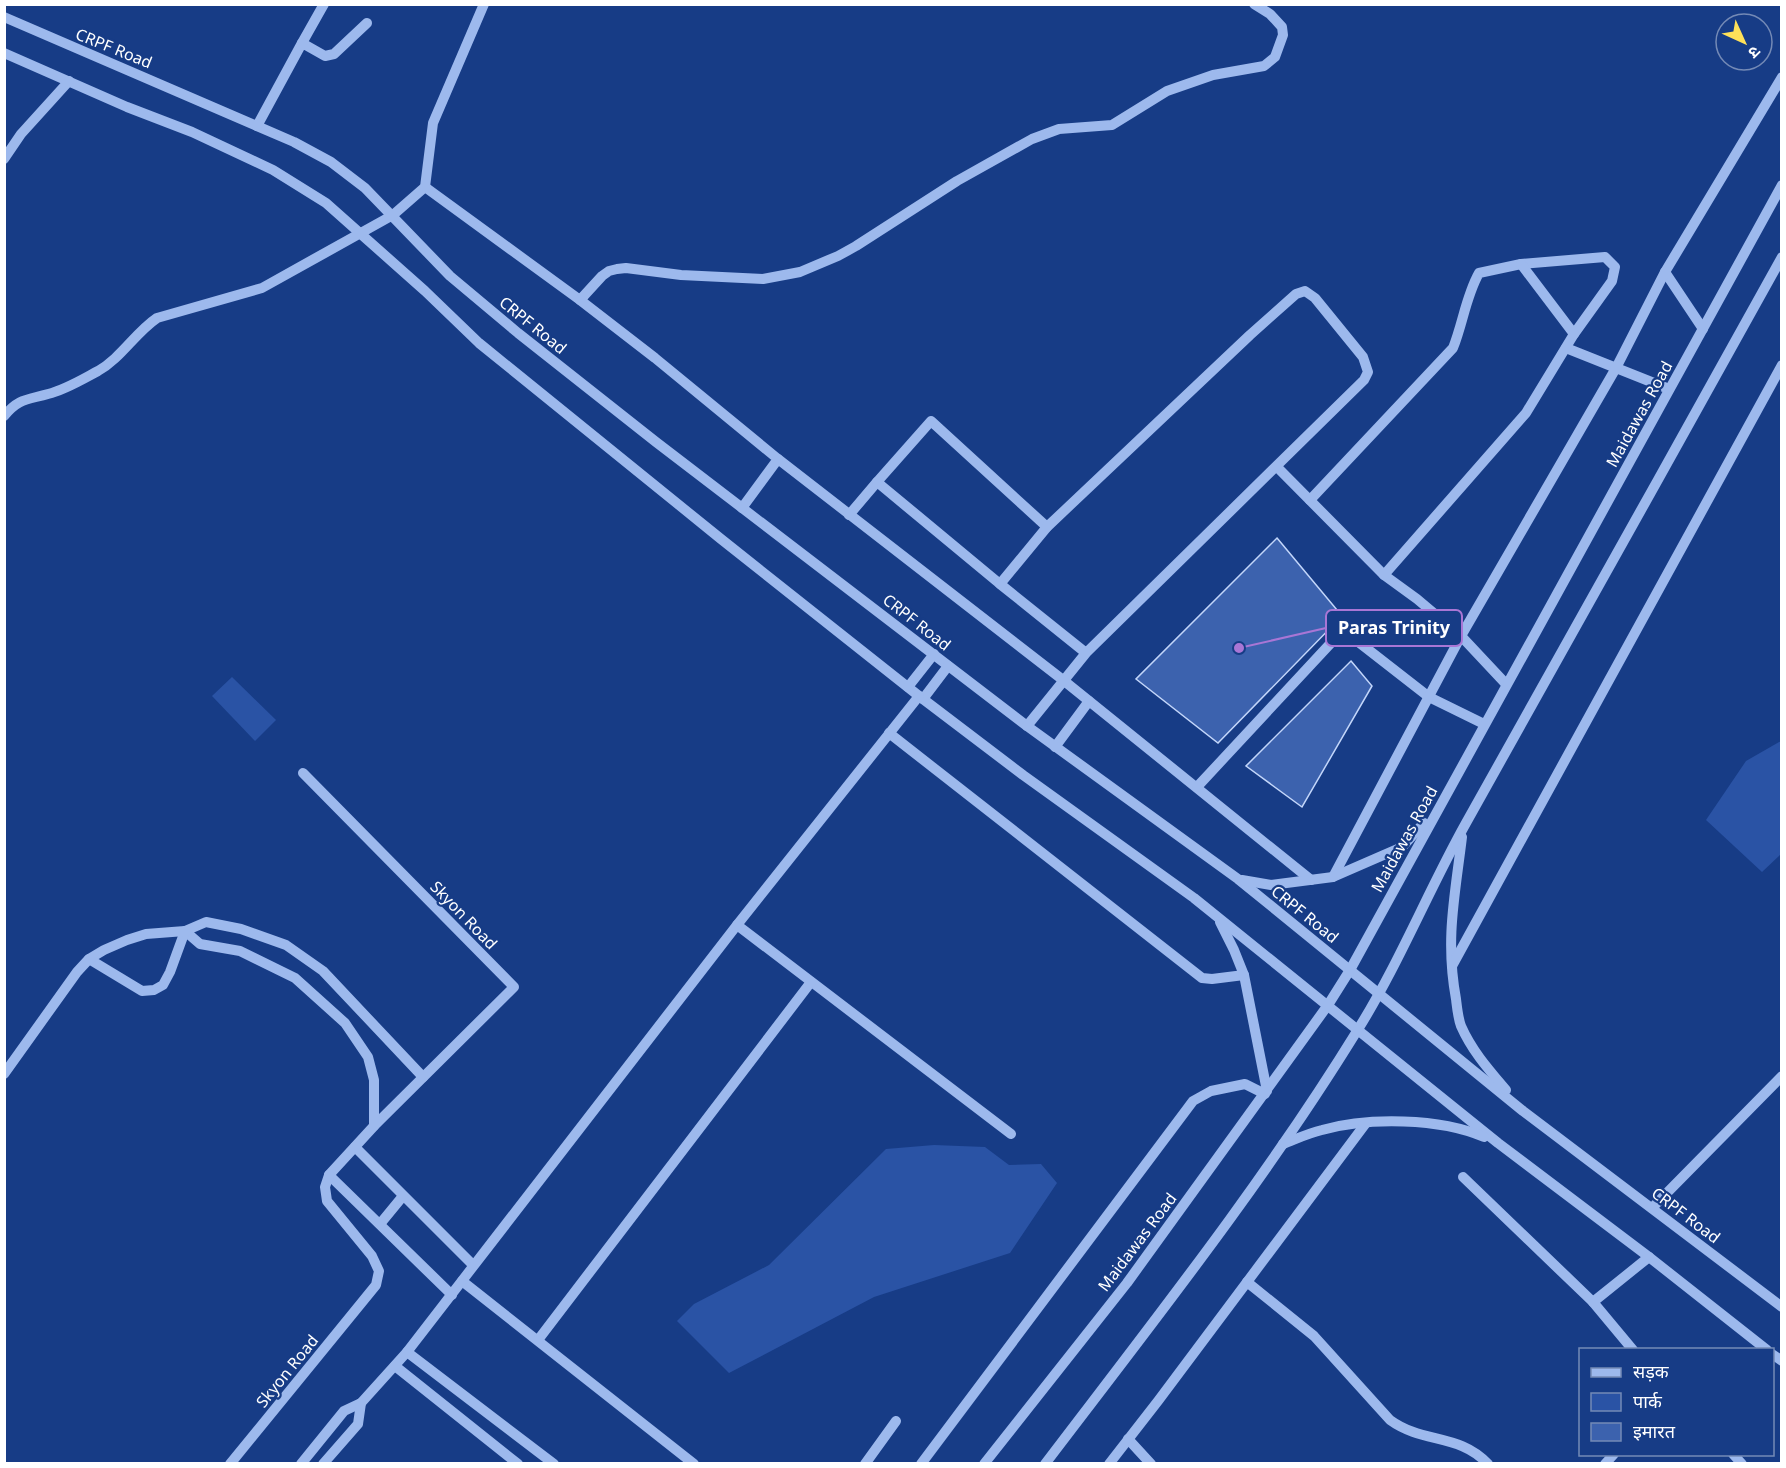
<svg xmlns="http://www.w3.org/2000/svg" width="1786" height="1468" viewBox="0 0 1786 1468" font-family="'Noto Sans','Noto Sans Devanagari',sans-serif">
	<rect width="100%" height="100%" fill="#173c86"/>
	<g fill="#2a53a5">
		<polygon points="232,677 276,720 255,741 212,696"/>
		<polygon points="1781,741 1781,854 1762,872 1706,820 1746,761"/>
		<polygon points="934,1145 985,1147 1009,1165 1041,1164 1057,1183 1010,1253 874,1297 729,1373 677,1321 694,1304 769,1265 886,1149"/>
	</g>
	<g fill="#3c62ae" stroke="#c3d6fa" stroke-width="1.5">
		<polygon points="1277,538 1342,616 1218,743 1136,679"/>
		<polygon points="1351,661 1372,686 1302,807 1246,766"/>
	</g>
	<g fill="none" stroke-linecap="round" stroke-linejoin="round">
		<g stroke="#9db9ed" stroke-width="10">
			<polyline points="4,17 294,142 331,162 365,188 450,276 518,333 656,442 1027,726 1238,879 1523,1111 1782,1307"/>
			<polyline points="302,43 324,4"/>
			<polyline points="4,53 127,107 192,132 273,170 326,203 425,291 479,343 721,539 919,696 1023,775 1194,898 1498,1143 1649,1257 1767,1350"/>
			<polyline points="257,126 302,43 325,56 334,54 367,23"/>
			<polyline points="4,159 21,134 69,81"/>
			<polyline points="425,187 580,300"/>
			<polyline points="1665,272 1703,329"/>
			<polyline points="1566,348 1669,389"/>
			<path d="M4,416c15,-18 23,-16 44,-22 17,-4 35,-15 50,-23 23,-13 37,-38 59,-53l105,-30 131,-73 32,-28 8,-64 51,-119"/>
			<polyline points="778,459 1063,680 1311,880"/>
			<polyline points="1277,467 1384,575 1417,599 1461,636 1506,684"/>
			<path d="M1310,500l143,-152c10,-25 13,-52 26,-75l42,-9 84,-7 10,10 -3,14 -38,53"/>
			<polyline points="742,508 778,459 655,358 580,300 602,276 609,271 617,269 626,268 681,275 763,279 800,272 838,256 856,246 957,181 1032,139 1059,129 1112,125 1167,91 1213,75 1264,66 1275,57 1283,35 1282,27 1270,14 1254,4"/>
			<polyline points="849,515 877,482"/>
			<polyline points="1384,575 1526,413 1574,334 1521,264"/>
			<polyline points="1000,584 877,482 931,421 1047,527"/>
			<polyline points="908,687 934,654"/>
			<polyline points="923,699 948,666"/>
			<polyline points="1027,726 1086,653 1364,380 1368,372 1363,357 1315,298 1305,291 1296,294 1250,335 1047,527 1000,584 1086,653"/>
			<polyline points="889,733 1202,978 1212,979 1244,975"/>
			<polyline points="1055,747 1089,701"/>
			<polyline points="303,773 514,987 374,1126 329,1175 452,1295"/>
			<polyline points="1197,787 1343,630 1429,697 1484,724"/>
			<path d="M1462,837c-7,59 -17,102 -6,162 1,8 2,19 5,27 11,25 28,44 45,64"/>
			<polyline points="1333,877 1461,636 1616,368 1665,272 1782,77"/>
			<polyline points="1242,880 1271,885 1333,877 1402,847 1424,823"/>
			<polyline points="1220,922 1234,950 1244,975 1267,1091"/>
			<polyline points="737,925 1011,1134"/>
			<polyline points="185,931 200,944 240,951 295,978 345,1023 368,1057 374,1080 374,1126"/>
			<polyline points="89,959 142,991 154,990 163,985 170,972 185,931"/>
			<polyline points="1452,966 1782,365"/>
			<polyline points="4,1074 77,972 89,959 104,950 127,940 146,934 185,931 206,922 241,929 286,945 323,971 423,1077"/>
			<path d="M1283,1144c13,-5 26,-11 39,-14 46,-13 118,-12 162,7"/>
			<polyline points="355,1147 473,1265"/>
			<polyline points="1463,1177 1593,1302 1633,1350"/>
			<polyline points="1652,1208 1782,1076"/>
			<polyline points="380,1224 403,1196"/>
			<polyline points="462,1281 694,1464"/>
			<path d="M1247,1282l67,54 76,84c33,24 69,13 98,44"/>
			<polyline points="1593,1302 1649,1257"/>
			<polyline points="538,1340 811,982"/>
			<polyline points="407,1352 554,1464"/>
			<polyline points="1772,1354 1782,1361"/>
			<polyline points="395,1366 518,1464"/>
			<polyline points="1128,1439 1151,1464"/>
			<polyline points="1733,1454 1742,1464"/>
			<polyline points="230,1464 376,1285 379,1271 372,1256 327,1201 325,1187 329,1175"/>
			<polyline points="301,1464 344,1411 361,1403 407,1352 737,925 919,696"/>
			<polyline points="323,1464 358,1424 361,1403"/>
			<polyline points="865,1464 896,1421"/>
			<polyline points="921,1464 1193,1101 1211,1091 1245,1084 1265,1094"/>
			<polyline points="984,1464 1127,1283 1328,1005 1350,970 1782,185"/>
			<path d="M1045,1464c108,-142 219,-282 312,-433 42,-67 71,-140 109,-208 106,-189 211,-377 316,-566"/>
			<polyline points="1109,1464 1158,1401 1366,1123"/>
			<polyline points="1605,1464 1614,1454"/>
		</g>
	</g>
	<g text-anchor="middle" stroke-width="4.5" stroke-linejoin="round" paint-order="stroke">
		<g font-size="16" fill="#fff" stroke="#173c86">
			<text transform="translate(114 48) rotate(22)" y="6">CRPF Road</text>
			<text transform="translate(533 325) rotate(39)" y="6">CRPF Road</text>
			<text transform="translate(1639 414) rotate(-61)" y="6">Maidawas Road</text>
			<text transform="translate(917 622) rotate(38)" y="6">CRPF Road</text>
			<text transform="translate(1404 839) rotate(-61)" y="6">Maidawas Road</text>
			<text transform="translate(1305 914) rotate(39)" y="6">CRPF Road</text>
			<text transform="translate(464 915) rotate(46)" y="6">Skyon Road</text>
			<text transform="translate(1686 1215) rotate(37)" y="6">CRPF Road</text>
			<text transform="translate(1137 1242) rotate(-53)" y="6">Maidawas Road</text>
			<text transform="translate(287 1371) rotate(-51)" y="6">Skyon Road</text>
		</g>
	</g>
	<path fill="none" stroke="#a976d5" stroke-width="2" d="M1239 648L1326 628"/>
	<circle fill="#a976d5" stroke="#173c86" stroke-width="2" cx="1239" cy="648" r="6"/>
	<rect fill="#173c86" stroke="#a976d5" stroke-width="2" x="1326" y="610" width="136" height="36" rx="6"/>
	<g font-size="18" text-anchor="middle" font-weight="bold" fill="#fff">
		<text x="1394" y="634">Paras Trinity</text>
	</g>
	<rect width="1786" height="1468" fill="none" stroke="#ffffff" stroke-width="12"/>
	<rect x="1579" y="1348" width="195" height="108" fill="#173c86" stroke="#748ab6" stroke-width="1.5"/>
	<rect x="1591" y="1368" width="30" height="9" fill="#9db9ed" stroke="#748ab6" stroke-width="1.5"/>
	<text x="1633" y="1378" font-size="18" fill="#ffffff">सड़क</text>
	<rect x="1591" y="1393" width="30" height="18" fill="#2a53a5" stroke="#748ab6" stroke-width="1.5"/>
	<text x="1633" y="1408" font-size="18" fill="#ffffff">पार्क</text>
	<rect x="1591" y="1423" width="30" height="18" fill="#3c62ae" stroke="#748ab6" stroke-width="1.5"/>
	<text x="1633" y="1438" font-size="18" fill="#ffffff">इमारत</text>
	<g transform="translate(1744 42) rotate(135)"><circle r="28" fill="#173c86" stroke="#748ab6" stroke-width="1.5"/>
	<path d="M0-4.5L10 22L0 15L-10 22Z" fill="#ffe159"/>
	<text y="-9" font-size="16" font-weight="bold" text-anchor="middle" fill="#ffffff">उ</text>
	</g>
</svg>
